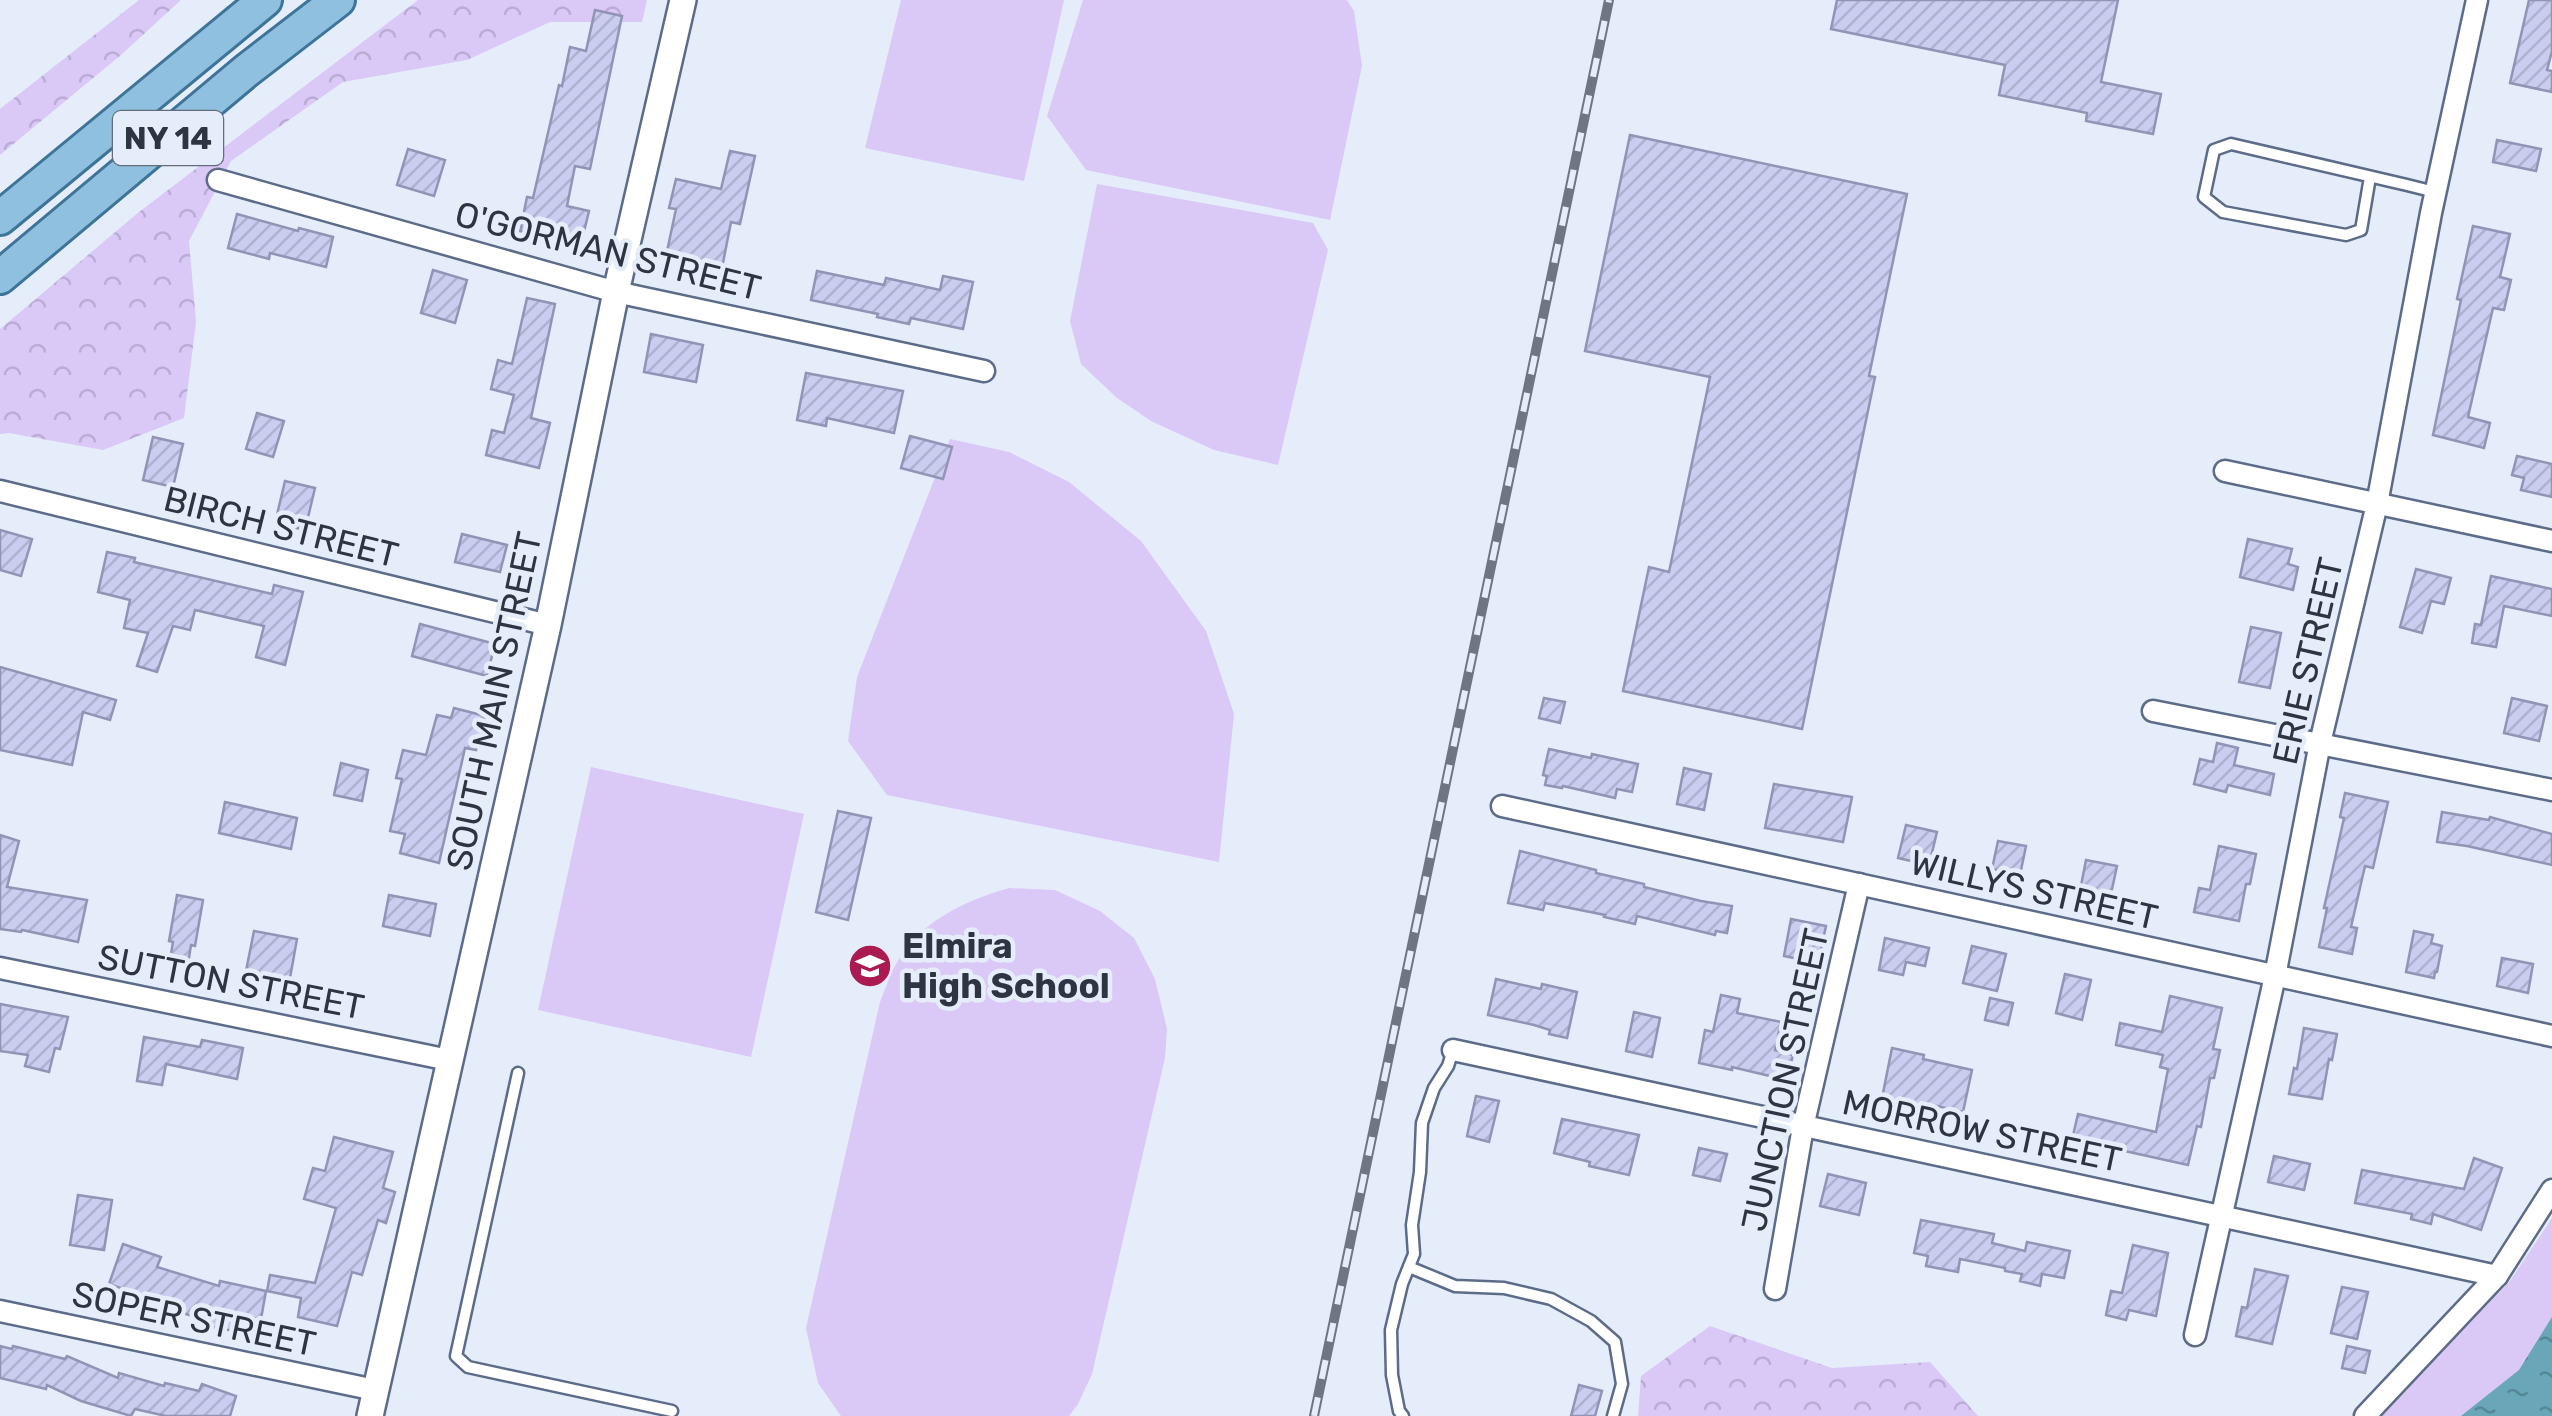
<svg xmlns="http://www.w3.org/2000/svg" width="2552" height="1416" viewBox="0 0 2552 1416" font-family="Rubik,sans-serif">
	<defs>
		<pattern id="forest-crowns" width="20" height="18" patternUnits="userSpaceOnUse" patternTransform="scale(2.5)"><rect width="20" height="18" fill="#dac8f7"/><path d="M2 6a3 3 0 1 1 6 0M12 15a3 3 0 1 1 6 0" fill="none" stroke="#bbacd5"/></pattern>
		<pattern id="water-ripples" width="26" height="14" patternUnits="userSpaceOnUse" patternTransform="scale(2.5)"><rect width="26" height="14" fill="#68a6b8"/><path d="M2 4q2-2 4 0t4 0M15 11q2-2 4 0t4 0" fill="none" stroke="#568897"/></pattern>
		<pattern id="building-hatch" width="6" height="6" patternUnits="userSpaceOnUse" patternTransform="scale(2.5)"><rect width="6" height="6" fill="#cacdf0"/><path d="M-1 1l2-2M0 6l6-6M5 7l2-2" fill="none" stroke="#aeb1cf"/></pattern>
	</defs>
	<rect width="100%" height="100%" fill="#e5edfa"/>
	<g fill="url(#forest-crowns)">
		<polygon points="139,0 181,0 121,55 0,155 0,109"/>
		<polygon points="418,0 647,0 642,22 550,22 467,60 343,82 231,161 189,241 196,322 184,418 103,450 9,433 0,434 0,329 139,212"/>
		<polygon points="1710,1326 1832,1368 1930,1362 1978,1416 1638,1416 1641,1376"/>
	</g>
	<g fill="#dac8f7">
		<polygon points="901,0 1064,0 1024,181 865,148"/>
		<polygon points="1083,0 1347,0 1354,11 1362,66 1330,220 1086,170 1047,116"/>
		<polygon points="1097,184 1313,223 1328,250 1278,465 1214,450 1151,421 1117,398 1081,364 1070,321"/>
		<polygon points="950,439 1009,452 1069,482 1141,541 1206,631 1234,714 1219,862 887,795 848,741 857,677"/>
		<polygon points="591,767 804,814 751,1057 538,1010"/>
		<path d="M1009,888l46,2 45,21 34,27 21,41 12,50 -2,29 -73,316 -14,30 -9,12h-228l-23,-33 -12,-55 74,-326c5,-12 9,-25 15,-36 23,-44 69,-65 114,-78z"/>
		<polygon points="2552,1218 2552,1416 2380,1416 2510,1281"/>
	</g>
	<polygon fill="url(#water-ripples)" points="2552,1317 2552,1416 2461,1416 2519,1370"/>
	<g fill="url(#building-hatch)" stroke="#9194b4" stroke-width="2.5">
		<polygon points="1837,0 2118,0 2101,82 2161,94 2153,134 2086,121 2087,113 1999,95 2005,65 1831,29"/>
		<polygon points="2529,0 2552,0 2552,51 2547,70 2552,71 2552,92 2510,83"/>
		<polygon points="595,10 622,16 590,169 575,166 567,206 589,211 581,244 520,231 527,197 533,198 559,85 562,86 570,47 586,51"/>
		<polygon points="1630,135 1907,194 1869,376 1875,377 1802,729 1623,691 1649,567 1669,572 1710,377 1585,351"/>
		<polygon points="2497,140 2541,149 2536,171 2493,162"/>
		<polygon points="408,149 445,160 434,196 397,185"/>
		<polygon points="730,151 755,156 740,224 731,222 722,268 666,256 676,209 669,208 676,179 721,189"/>
		<polygon points="237,214 298,231 299,228 333,237 326,267 270,253 269,259 228,248"/>
		<polygon points="2473,226 2510,234 2500,277 2511,280 2504,310 2493,308 2468,417 2490,423 2484,448 2433,435 2461,300 2457,299"/>
		<polygon points="433,270 467,280 455,323 421,313"/>
		<polygon points="817,271 884,285 886,278 940,290 943,276 973,282 963,329 911,318 909,324 877,317 878,314 811,300"/>
		<polygon points="527,298 555,304 531,418 550,423 539,468 486,455 492,430 504,433 514,395 491,389 498,360 512,364"/>
		<polygon points="651,334 703,345 696,382 644,372"/>
		<polygon points="806,373 903,391 894,433 827,418 826,426 797,420"/>
		<polygon points="257,413 284,421 273,457 246,449"/>
		<polygon points="910,436 952,447 943,479 901,468"/>
		<polygon points="153,437 183,444 173,487 143,480"/>
		<polygon points="2517,456 2552,464 2552,497 2521,490 2524,478 2512,475"/>
		<polygon points="285,481 315,488 305,530 275,523"/>
		<polygon points="0,530 32,539 21,576 0,570"/>
		<polygon points="462,534 507,545 500,572 455,562"/>
		<polygon points="2248,539 2292,549 2288,564 2298,567 2293,590 2240,577"/>
		<polygon points="107,552 135,558 134,562 272,594 274,585 303,592 285,665 256,657 264,626 195,610 190,630 173,626 157,672 137,666 148,633 124,628 130,600 98,592"/>
		<polygon points="2416,569 2451,578 2444,604 2431,601 2422,633 2400,627"/>
		<polygon points="2491,576 2552,589 2552,616 2504,606 2496,647 2472,643 2475,624 2481,625"/>
		<polygon points="420,624 495,644 487,676 412,656"/>
		<polygon points="2251,627 2281,633 2270,688 2239,682"/>
		<polygon points="0,667 116,700 110,720 83,712 72,765 0,750"/>
		<polygon points="1544,698 1565,702 1560,723 1539,718"/>
		<polygon points="2512,698 2547,706 2539,741 2504,733"/>
		<polygon points="454,708 485,716 476,750 465,748 439,863 400,853 405,834 390,831 402,779 396,778 403,750 426,755 437,715 451,718"/>
		<polygon points="2217,743 2238,748 2234,765 2274,774 2270,795 2228,785 2226,792 2194,784 2200,759 2213,762"/>
		<polygon points="1549,749 1591,758 1592,754 1638,764 1632,792 1617,789 1615,798 1563,786 1562,788 1545,785 1547,776 1543,775"/>
		<polygon points="341,763 368,770 362,801 334,795"/>
		<polygon points="1684,768 1711,774 1704,810 1677,804"/>
		<polygon points="1774,784 1852,797 1843,842 1765,828"/>
		<polygon points="2345,793 2388,802 2373,868 2365,866 2351,927 2357,928 2352,954 2319,947 2327,908 2324,908 2344,818 2340,817"/>
		<polygon points="225,802 297,818 291,849 219,833"/>
		<polygon points="838,811 871,818 848,920 816,912"/>
		<polygon points="2442,812 2489,820 2490,817 2552,834 2552,865 2467,846 2437,842"/>
		<polygon points="1906,825 1937,832 1929,865 1898,858"/>
		<polygon points="0,835 19,841 7,887 87,900 78,942 22,930 21,932 0,929"/>
		<polygon points="1998,841 2026,846 2020,875 1992,869"/>
		<polygon points="2219,846 2256,854 2250,884 2246,884 2239,921 2194,912 2199,888 2210,890"/>
		<polygon points="1520,851 1596,870 1596,873 1644,884 1644,887 1701,901 1732,906 1727,933 1716,931 1715,935 1637,916 1635,924 1604,917 1605,915 1545,903 1543,910 1508,903"/>
		<polygon points="2086,860 2117,866 2109,903 2079,896"/>
		<polygon points="177,895 203,900 195,946 191,945 189,958 171,954 173,942 169,941"/>
		<polygon points="389,895 436,904 430,936 383,926"/>
		<polygon points="1791,919 1826,926 1818,963 1784,956"/>
		<polygon points="254,931 297,939 290,978 246,971"/>
		<polygon points="2414,931 2433,935 2431,943 2442,946 2437,972 2435,972 2434,978 2406,972"/>
		<polygon points="1885,938 1929,948 1925,966 1906,962 1903,975 1879,970"/>
		<polygon points="1972,946 2006,954 1997,991 1963,983"/>
		<polygon points="2502,958 2533,964 2528,993 2497,986"/>
		<polygon points="2065,974 2091,980 2082,1020 2056,1013"/>
		<polygon points="1496,979 1541,989 1542,984 1577,992 1567,1038 1549,1034 1550,1030 1534,1025 1488,1015"/>
		<polygon points="1721,995 1740,999 1737,1013 1781,1022 1775,1050 1793,1055 1787,1080 1732,1067 1732,1070 1699,1063 1705,1030 1713,1032"/>
		<polygon points="2170,996 2222,1008 2213,1049 2220,1050 2214,1078 2210,1078 2201,1127 2197,1126 2188,1165 2102,1146 2101,1150 2071,1144 2078,1114 2156,1132 2168,1069 2160,1067 2163,1055 2116,1045 2120,1023 2162,1032"/>
		<polygon points="1990,998 2013,1003 2008,1025 1985,1020"/>
		<polygon points="0,1004 68,1017 60,1049 55,1048 49,1072 25,1066 28,1055 0,1051"/>
		<polygon points="1634,1012 1660,1018 1652,1057 1626,1051"/>
		<polygon points="2304,1028 2337,1034 2332,1060 2329,1059 2322,1099 2289,1094 2294,1068 2297,1069"/>
		<polygon points="144,1037 200,1047 202,1040 243,1048 237,1079 166,1064 162,1085 137,1081"/>
		<polygon points="1892,1048 1924,1055 1923,1059 1972,1070 1963,1112 1924,1103 1923,1107 1882,1098"/>
		<polygon points="1476,1096 1499,1101 1489,1142 1467,1136"/>
		<polygon points="1562,1119 1639,1135 1629,1175 1589,1166 1590,1162 1554,1153"/>
		<polygon points="334,1137 393,1152 383,1188 395,1192 386,1223 378,1220 362,1275 352,1272 337,1326 298,1317 301,1298 267,1291 270,1275 315,1283 336,1208 304,1199 313,1168 325,1171"/>
		<polygon points="1699,1148 1727,1154 1720,1181 1693,1175"/>
		<polygon points="2274,1156 2310,1164 2304,1190 2268,1182"/>
		<polygon points="2474,1158 2502,1168 2481,1230 2433,1214 2431,1224 2411,1219 2412,1214 2355,1203 2362,1170 2464,1189"/>
		<polygon points="1828,1174 1866,1183 1859,1215 1820,1206"/>
		<polygon points="78,1195 112,1200 104,1250 70,1245"/>
		<polygon points="1921,1220 1994,1234 1992,1243 2025,1251 2027,1242 2070,1251 2064,1278 2042,1274 2040,1286 2020,1281 2022,1274 2005,1271 2005,1268 1960,1259 1958,1272 1926,1266 1928,1256 1914,1253"/>
		<polygon points="123,1244 161,1257 157,1267 219,1286 220,1281 266,1291 261,1319 248,1317 245,1333 212,1327 212,1322 156,1305 157,1301 109,1284"/>
		<polygon points="2133,1245 2168,1253 2156,1316 2129,1310 2126,1320 2106,1315 2111,1291 2122,1293"/>
		<polygon points="2255,1269 2288,1276 2272,1344 2236,1336 2242,1307 2247,1308"/>
		<polygon points="2342,1287 2368,1292 2357,1339 2331,1333"/>
		<polygon points="0,1346 12,1349 13,1346 65,1359 67,1356 118,1378 119,1373 164,1386 165,1383 199,1391 202,1384 236,1396 230,1416 166,1416 135,1409 131,1416 81,1401 47,1385 46,1389 0,1378"/>
		<polygon points="2347,1346 2370,1351 2365,1373 2342,1368"/>
		<polygon points="1579,1385 1602,1391 1595,1416 1571,1416"/>
	</g>
	<g fill="none" stroke-linecap="round" stroke-linejoin="round">
		<g stroke="#5c6c88" stroke-width="15">
			<g id="service">
				<polyline points="2370,177 2361,230 2346,235 2223,212 2204,197 2214,150 2231,144 2407,185 2435,192"/>
				<polyline points="518,1073 456,1356 468,1367 672,1411"/>
				<polyline points="1409,1267 1455,1286 1504,1288 1551,1299 1591,1321 1615,1342 1622,1384 1613,1416"/>
				<polyline points="1403,1416 1399,1411 1392,1375 1391,1330 1402,1284 1414,1254 1412,1225 1420,1172 1422,1123 1434,1088 1448,1066 1453,1050"/>
			</g>
		</g>
		<g stroke="#5c6c88" stroke-width="25">
			<g id="minor">
				<polyline points="218,180 616,292 984,371"/>
				<polyline points="2225,471 2552,541"/>
				<polyline points="0,491 548,625"/>
				<polyline points="2153,711 2552,790"/>
				<polyline points="1502,806 2552,1036"/>
				<polyline points="0,968 449,1060"/>
				<polyline points="1453,1050 2497,1276"/>
				<polyline points="1775,1289 1803,1127 1859,884"/>
				<polyline points="0,1311 375,1390"/>
				<polyline points="2195,1335 2275,976 2320,743 2377,504 2431,213 2477,0"/>
				<polyline points="2365,1416 2497,1276 2552,1190"/>
			</g>
		</g>
		<g stroke="#5c6c88" stroke-width="30">
			<polyline id="tertiary" points="370,1416 548,625 616,292 683,0"/>
		</g>
		<g stroke="#3e749a" stroke-width="38">
			<g id="primary">
				<polyline points="0,218 265,0"/>
				<polyline points="0,277 246,71 338,0"/>
			</g>
		</g>
		<use href="#service" stroke="#fff" stroke-width="10"/>
		<use href="#minor" stroke="#fff" stroke-width="20"/>
		<use href="#tertiary" stroke="#fff" stroke-width="25"/>
		<use href="#primary" stroke="#90c0df" stroke-width="32"/>
		<g stroke="#6f7683" stroke-width="10">
			<polyline id="rail" points="1314,1416 1609,0"/>
		</g>
		<use href="#rail" stroke="#e5edfa" stroke-width="6" stroke-dasharray="19" stroke-linecap="butt"/>
	</g>
	<defs>
		<g id="school-disc" transform="scale(2.25)"><circle r="9.5" fill="#ab1a51" stroke="#e5edfa"/><path d="M0-5L7-2L0 1L-7-2ZM-4 1L0 2.5L4 1V4Q0 6-4 4Z" fill="#fff"/></g>
	</defs>
	<g fill-rule="evenodd">
		<use href="#school-disc" x="870" y="966"/>
	</g>
	<g text-anchor="middle" stroke-width="9" stroke-linejoin="round" paint-order="stroke">
		<rect fill="#e5edfa" stroke="#656c79" stroke-width="2.5" x="113" y="111" width="110" height="54" rx="8"/>
		<g font-size="32" font-weight="bold" fill="#2e3542">
			<text x="168" y="149">NY 14</text>
		</g>
		<g font-size="35" fill="#2e3542" stroke="#e5edfa">
			<text transform="translate(608 251) rotate(14)" y="12">O'GORMAN STREET</text>
			<text transform="translate(281 527) rotate(14)" y="12">BIRCH STREET</text>
			<text transform="translate(2308 661) rotate(-77)" y="12">ERIE STREET</text>
			<text transform="translate(494 701) rotate(-78)" y="12">SOUTH MAIN STREET</text>
			<text transform="translate(2034 890) rotate(13)" y="12">WILLYS STREET</text>
			<text transform="translate(231 982) rotate(11)" y="12">SUTTON STREET</text>
			<text transform="translate(1785 1080) rotate(-78)" y="12">JUNCTION STREET</text>
			<text transform="translate(1982 1131) rotate(12)" y="12">MORROW STREET</text>
			<text transform="translate(194 1319) rotate(12)" y="12">SOPER STREET</text>
		</g>
		<g font-size="35" font-weight="bold" fill="#2e3542" stroke="#e5edfa" text-anchor="start">
			<text x="902" y="958">Elmira<tspan x="902" dy="40">High School</tspan></text>
		</g>
	</g>
</svg>
